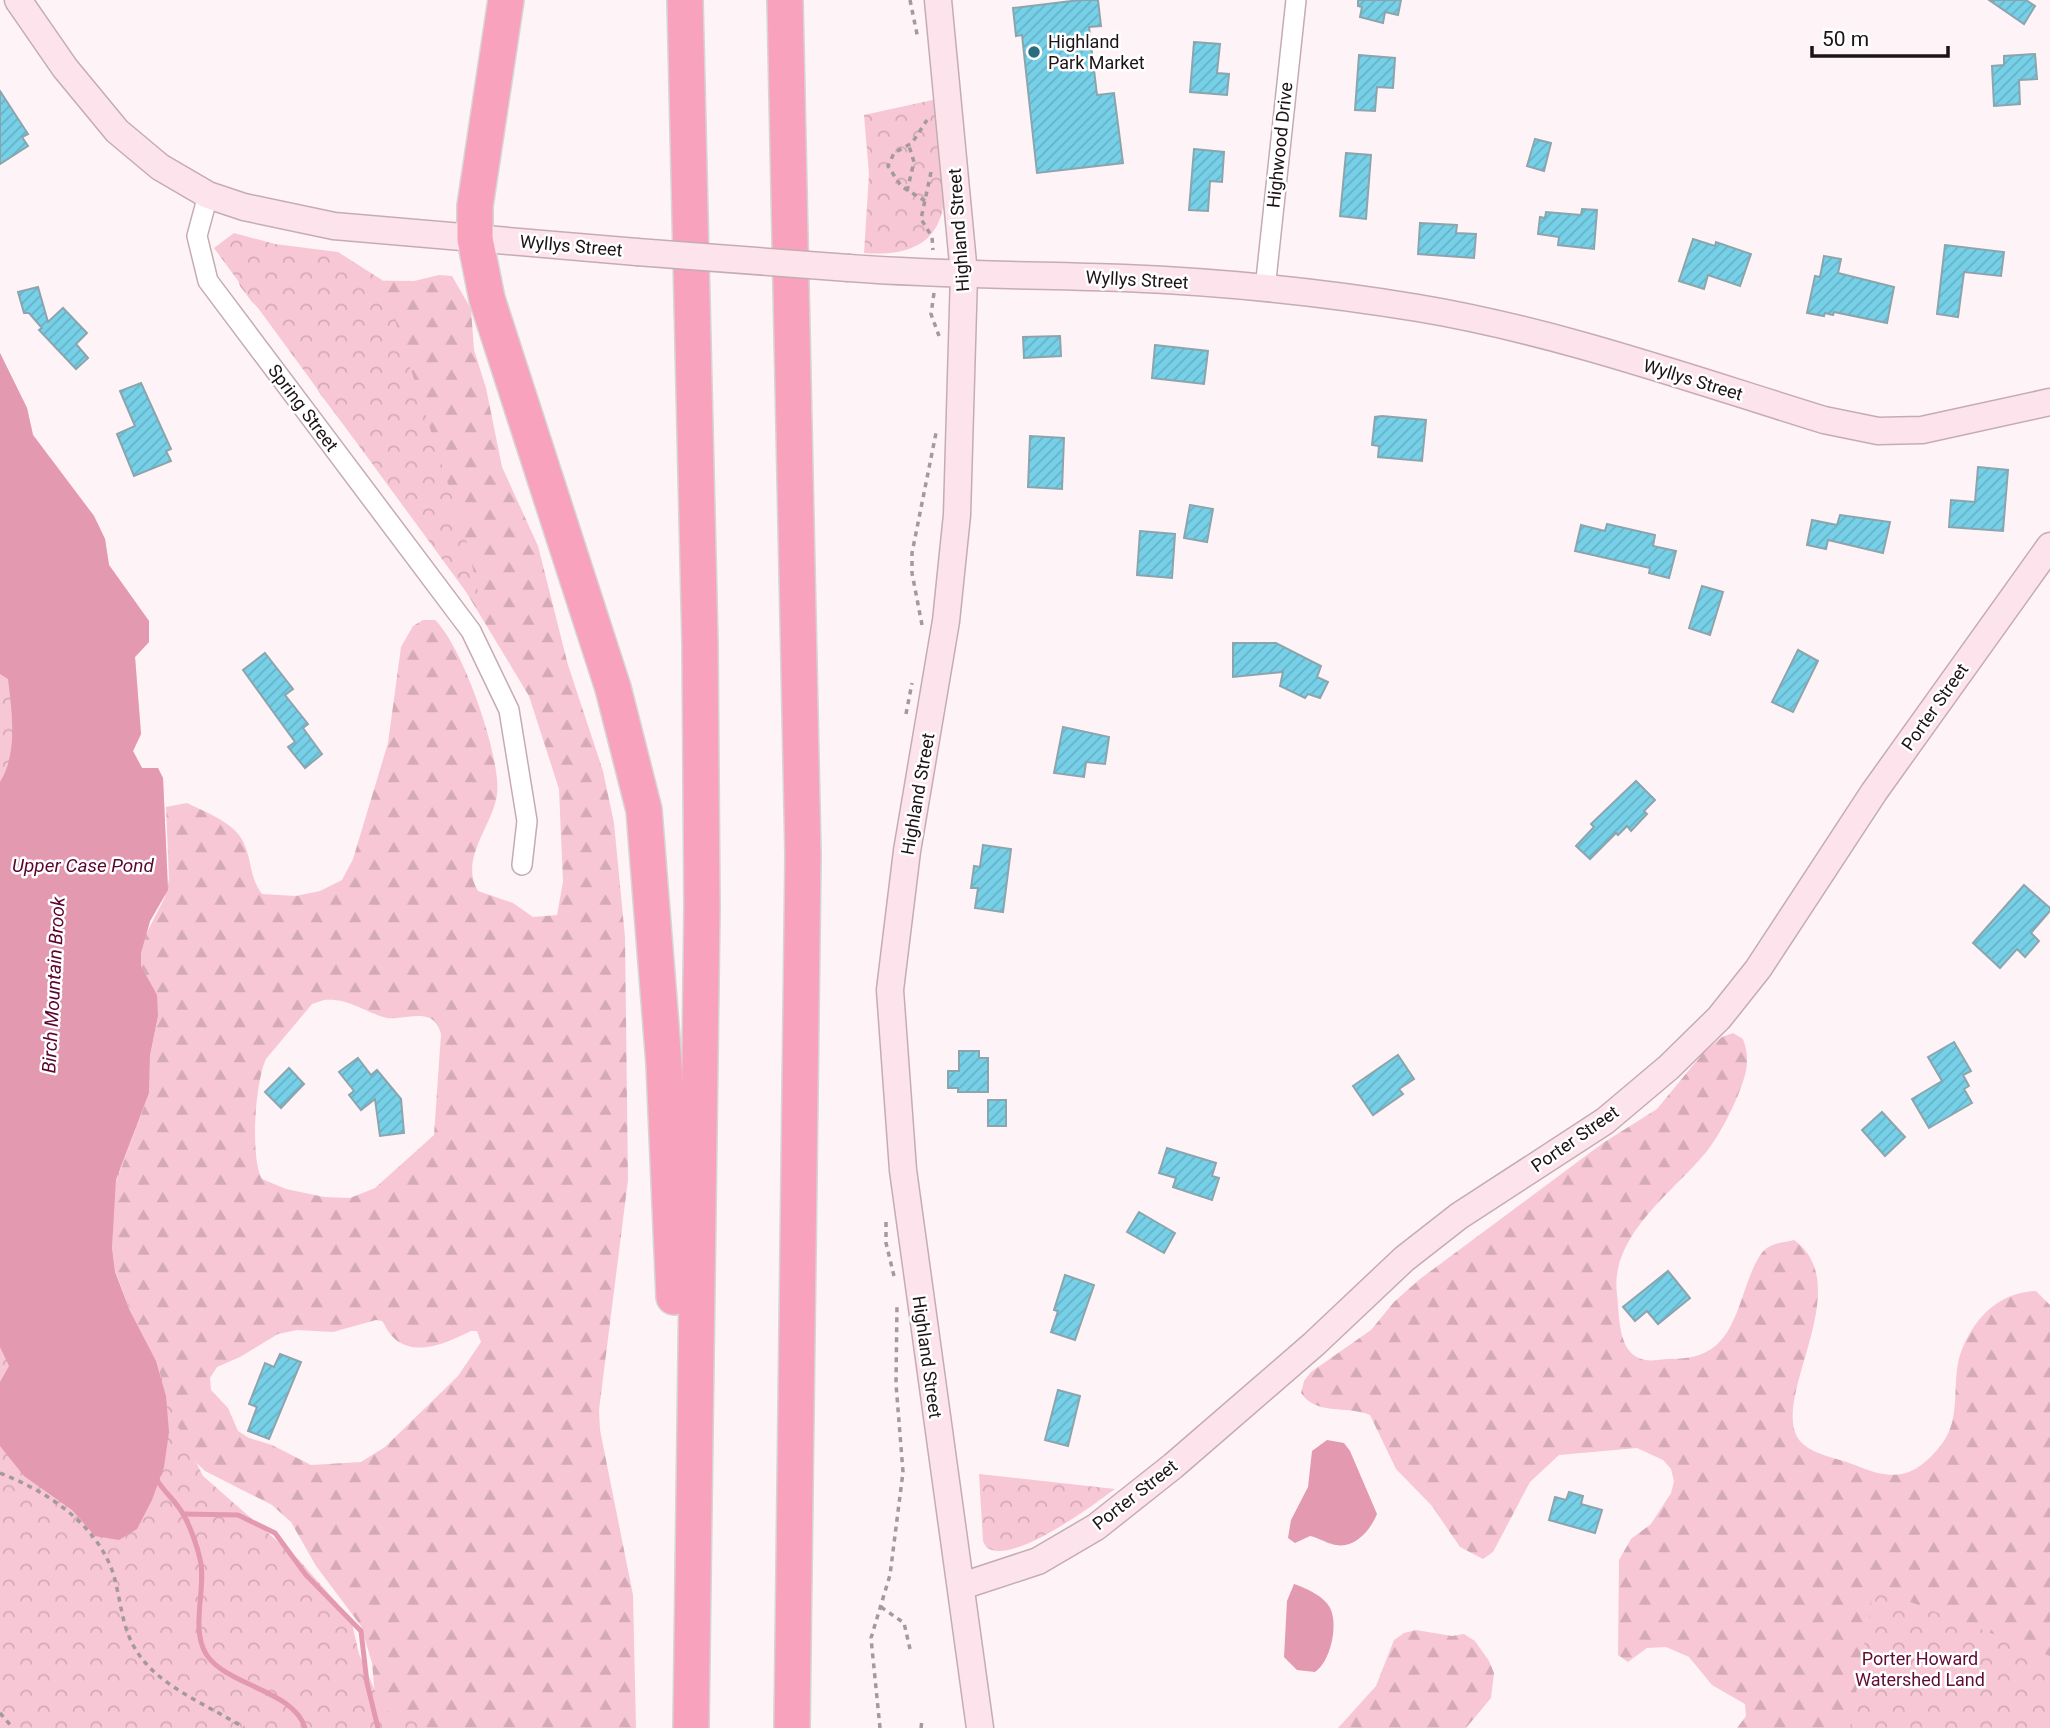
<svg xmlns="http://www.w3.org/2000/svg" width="2050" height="1728" viewBox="0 0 2050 1728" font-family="Roboto,sans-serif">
	<defs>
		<pattern id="forest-firs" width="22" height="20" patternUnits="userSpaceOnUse" patternTransform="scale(1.75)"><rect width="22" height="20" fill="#f8c7d5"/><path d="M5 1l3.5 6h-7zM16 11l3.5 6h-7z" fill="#d4aab6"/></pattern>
		<pattern id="park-crowns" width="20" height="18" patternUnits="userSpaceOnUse" patternTransform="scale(1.75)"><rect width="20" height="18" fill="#f8c7d5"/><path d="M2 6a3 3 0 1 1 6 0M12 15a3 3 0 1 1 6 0" fill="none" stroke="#d4aab6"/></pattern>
		<pattern id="building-hatch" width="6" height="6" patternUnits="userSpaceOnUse" patternTransform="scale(1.75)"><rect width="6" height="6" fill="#76d0e8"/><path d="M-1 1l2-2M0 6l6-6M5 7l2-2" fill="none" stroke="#66b2c6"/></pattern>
	</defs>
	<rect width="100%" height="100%" fill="#fef3f6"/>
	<g fill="url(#forest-firs)" fill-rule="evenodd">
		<path d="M439,275l13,1 19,33 3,41 12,38 16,79 36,79 30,119 35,106 11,52 11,114 3,243 -29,230 1,20 33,165 3,133h-258l-6,-65 -11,-37 -45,-60 -25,-44 -19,-17 -67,-34 -26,-25 -23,-84 -19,-34 -22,-57 -3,-23 2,-60 35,-95 1,-38 8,-39 -17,-50v-13l2,-13 22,-43 4,-18 -3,-72 21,-4c20,10 50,20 58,43 7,17 5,32 17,48l34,2 24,-5 22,-11 11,-21 35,-116 13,-96 12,-21 10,-6h12c27,25 67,138 62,175 -5,32 -38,64 -19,96l35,12 20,14 24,-2 6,-33 -4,-93 -30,-93 -78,-129 -130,-172 -40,-67 -29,-26 -12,-16 -2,-7 176,2zM324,1000c24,-2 37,10 59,17 20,6 50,-14 58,17l-7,101 -59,53 -25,10 -26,-1 -38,-8 -24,-10c-12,-21 -7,-97 4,-120l46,-55zM376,1320l6,1c4,5 5,10 9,14 22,25 57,7 80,-4h6l4,11 -23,34 -73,71 -24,15 -50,3 -39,-20 -23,-7 -11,-7 -10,-23 -17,-18 -1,-12 7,-11 23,-10 38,-23 19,-4 36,2z"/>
		<path d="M1733,1033l10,6c8,21 3,36 -5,56 -8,19 -18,39 -31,56 -32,40 -98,84 -90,143 3,26 0,71 40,66 14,-2 29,0 42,-5 41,-13 41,-71 62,-101 8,-11 20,-11 33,-14 67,48 -32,167 9,204 12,11 34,14 49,20 37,15 57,18 85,-14 8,-9 14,-20 16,-32 4,-20 1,-44 7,-63 12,-35 38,-63 76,-64l14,14v423h-313l9,-12 -1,-12 -33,-19 -23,-28 -23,-10 -19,1 -19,14 -10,-7 1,-95 12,-21 20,-15 20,-31 3,-12 -3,-12 -8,-9 -26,-12 -78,7 -29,27 -37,70 -10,7 -23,-12 -28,-41 -36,-37 -26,-54c-24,-10 -53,1 -69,-22l3,-12 7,-9 60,-42 23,-28 26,-23 183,-136 54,-34 46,-56 19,-16z"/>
		<polygon points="1416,1630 1452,1636 1464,1634 1475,1641 1489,1661 1494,1673 1491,1698 1466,1728 1338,1728 1376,1686 1394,1640 1404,1633"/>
	</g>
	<g fill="url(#park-crowns)">
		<path d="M937,99c6,73 35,162 -73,154l5,-79 -5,-59z"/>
		<polygon points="234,233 275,244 338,252 382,280 468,546 483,615 214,248"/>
		<polygon points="0,353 27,408 33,435 94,516 105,539 109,565 149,621 149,642 135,657 141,734 133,751 142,768 158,768 163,778 168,890 150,921 141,953 141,966 157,995 158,1016 150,1055 149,1093 114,1188 112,1248 115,1272 137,1328 156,1361 177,1424 203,1476 299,1560 351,1619 359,1654 383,1709 429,1728 0,1728"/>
		<path d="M979,1474l136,15c-22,16 -104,78 -129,58l-3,-6z"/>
		<polygon points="1874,1588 2050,1656 2050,1728 1850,1728"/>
	</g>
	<g fill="#e399b0">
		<path d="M0,353l27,55 6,27 61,81 11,23 4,26 40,56v21l-14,15 6,77 -8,17 9,17h16l5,10 5,112 -18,31 -9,32v13l16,29 1,21 -8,39 -1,38 -33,86 -4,69 3,24 15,39 26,50 10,35 3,36 -5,35 -12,33 -15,29 -18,11 -24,-4 -23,-26 -48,-34 -24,-30v-64l9,-16 -9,-19v-565c18,-28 12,-71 8,-103l-8,-5z"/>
		<path d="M1327,1440l17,3 6,8 27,63c-7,17 -24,37 -45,30 -8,-2 -13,-6 -22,-8l-15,7 -7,-5 3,-18 17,-33 4,-36z"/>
		<path d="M1294,1584c12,4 32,13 37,26 7,18 -1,52 -16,62l-18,-2 -13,-13 3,-56z"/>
	</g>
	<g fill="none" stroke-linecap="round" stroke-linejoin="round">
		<g stroke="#e399b0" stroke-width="5">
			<path d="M157,1480c7,12 19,21 26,34 7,12 14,31 17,45 7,28 -10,69 6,95 20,32 88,36 99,74"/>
			<polyline points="183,1514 238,1515 275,1533 306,1575 361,1631 367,1683 378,1728"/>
		</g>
	</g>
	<g fill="url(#building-hatch)" stroke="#8ca5ad" stroke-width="2">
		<polygon points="1080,0 1098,0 1101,26 1089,27 1097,95 1114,93 1123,163 1037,173 1022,35 1016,36 1013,8"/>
		<polygon points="1358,0 1401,0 1398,15 1385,12 1383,23 1360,17 1362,7 1358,6"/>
		<polygon points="1989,0 2026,0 2035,6 2024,24"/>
		<polygon points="1194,42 1220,44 1217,73 1229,74 1227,95 1190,92"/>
		<polygon points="2035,54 2037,79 2019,80 2020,104 1994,106 1992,66 2004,65 2004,56"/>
		<polygon points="1359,55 1395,58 1393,88 1377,87 1375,111 1355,110"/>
		<polygon points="0,91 28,134 22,137 28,146 0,164"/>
		<polygon points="1535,139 1551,143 1544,171 1527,166"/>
		<polygon points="1194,149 1224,152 1222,182 1210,181 1208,211 1189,210"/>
		<polygon points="1346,153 1371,155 1366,219 1340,216"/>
		<polygon points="1582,209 1597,210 1594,249 1558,245 1559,237 1538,234 1540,217 1545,218 1546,212 1581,215"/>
		<polygon points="1420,223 1457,225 1456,233 1476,234 1474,258 1418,254"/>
		<polygon points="1693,239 1715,246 1716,242 1751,254 1740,286 1708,275 1704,289 1679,281"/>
		<polygon points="1945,245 2004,252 2001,276 1964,272 1958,317 1937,314"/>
		<polygon points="1824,256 1841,259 1838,273 1894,287 1887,323 1834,312 1833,315 1825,313 1824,316 1807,313 1815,276 1820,277"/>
		<polygon points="38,287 48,322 63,308 87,333 76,344 88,358 76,369 39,330 42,328 29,313 24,313 18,292"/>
		<polygon points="1060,336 1061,356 1024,358 1023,337"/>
		<polygon points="1155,345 1208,351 1204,384 1152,378"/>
		<polygon points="141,383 171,449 166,451 171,461 134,476 117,434 135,426 120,391"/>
		<polygon points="1382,416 1426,420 1422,461 1378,457 1379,446 1372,445 1375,417"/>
		<polygon points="1030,436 1064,438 1062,489 1028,487"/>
		<polygon points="1978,467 2008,470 2003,531 1949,527 1951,500 1975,502"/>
		<polygon points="1190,505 1213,509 1207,542 1184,538"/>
		<polygon points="1840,515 1890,522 1883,553 1828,540 1826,549 1807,545 1812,520 1837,525"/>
		<polygon points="1607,524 1655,535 1653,546 1676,551 1669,578 1649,573 1650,568 1575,551 1581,525 1605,531"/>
		<polygon points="1140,531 1175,534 1172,578 1137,575"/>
		<polygon points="1702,586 1723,592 1710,635 1689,628"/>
		<polygon points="1233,643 1276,643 1321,666 1317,677 1328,682 1320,698 1308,694 1305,698 1280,686 1283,672 1233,677"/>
		<polygon points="1798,650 1818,661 1793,712 1772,702"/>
		<polygon points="265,653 293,689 285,695 308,724 303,728 322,754 305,768 288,747 295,742 243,670"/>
		<polygon points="1063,727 1109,737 1105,764 1086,762 1084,777 1054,773"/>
		<polygon points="1636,781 1655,800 1644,811 1647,814 1631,831 1627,826 1618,835 1616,833 1590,859 1576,846 1594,827 1591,824"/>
		<polygon points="983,845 1011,849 1003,912 975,908 978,888 971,888 974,866 980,867"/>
		<polygon points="2024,885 2050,908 2050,911 2031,933 2039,941 2025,957 2017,949 2000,968 1973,943"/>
		<polygon points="1954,1042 1971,1071 1963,1075 1969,1086 1964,1089 1972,1103 1929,1128 1912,1099 1942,1081 1928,1057"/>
		<polygon points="959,1051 979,1051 979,1058 988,1058 988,1092 958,1092 958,1088 948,1088 948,1071 959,1071"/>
		<polygon points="1398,1055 1414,1079 1399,1089 1403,1094 1373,1115 1353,1086"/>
		<polygon points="358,1058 371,1075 377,1070 401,1099 404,1133 380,1136 375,1099 361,1110 349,1095 354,1091 339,1072"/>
		<polygon points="289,1068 304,1084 281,1108 265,1092"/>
		<rect x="988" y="1100" width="18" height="26"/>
		<polygon points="1882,1112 1905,1137 1885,1156 1862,1130"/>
		<polygon points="1167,1148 1216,1163 1212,1176 1219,1178 1212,1200 1173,1187 1176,1178 1159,1173"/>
		<polygon points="1139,1212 1175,1233 1164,1253 1127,1232"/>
		<polygon points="1668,1271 1690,1298 1658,1324 1647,1311 1635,1321 1623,1307"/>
		<polygon points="1065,1275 1094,1285 1075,1340 1051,1332 1058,1311 1054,1310"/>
		<polygon points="280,1354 301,1362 269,1439 248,1431 257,1407 249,1404 265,1363 274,1367"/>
		<polygon points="1058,1390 1080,1396 1068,1446 1045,1440"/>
		<polygon points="1569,1492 1583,1496 1581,1504 1602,1510 1595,1533 1549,1520 1555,1497 1566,1500"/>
	</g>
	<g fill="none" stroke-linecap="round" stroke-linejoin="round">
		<g stroke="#c5acb3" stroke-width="22">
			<g id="street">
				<polyline points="208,195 197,236 208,281 471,631 509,710 527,821 522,865"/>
				<polyline points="1265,289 1296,0"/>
			</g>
		</g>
		<g stroke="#c5acb3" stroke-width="29">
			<g id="secondary">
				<polyline points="18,0 65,68 117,131 160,167 208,195 244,207 334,226 637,252"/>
				<polyline points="938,0 964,274 957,515 946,621 907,851 890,990 903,1170 980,1728"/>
				<path d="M849,268c92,7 183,7 275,10 97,4 197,14 294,30 138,23 273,71 406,112l54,11 44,-1 128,-28"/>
				<polyline points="962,1586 1038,1561 1096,1527 1173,1466 1314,1344 1404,1259 1459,1216 1605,1121 1669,1067 1719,1018 1758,969 1874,792 2050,546"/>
			</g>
		</g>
		<g stroke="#d6d5d5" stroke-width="38">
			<g id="highway">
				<polyline points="506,0 475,206 475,239 487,299 613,688 644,810 664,1064 674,1297"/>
				<polyline points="685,0 700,644 702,908 691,1728"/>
				<polyline points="785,0 803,855 792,1728"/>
			</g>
		</g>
		<g stroke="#a49a9d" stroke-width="3.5" stroke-dasharray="5 5" stroke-linecap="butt">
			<polyline points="910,0 918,39"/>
			<polyline points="931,172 921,219 932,237 933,250"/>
			<polyline points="907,191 914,162 909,146"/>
			<polyline points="925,201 901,186 888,166 894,153 912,143 927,120"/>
			<polyline points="934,293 931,314 939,336"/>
			<polyline points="922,625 912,573 912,553 936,433"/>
			<polyline points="906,714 912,683"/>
			<polyline points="886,1222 886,1243 894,1276"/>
			<path d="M0,1473c46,18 96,50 113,100 8,25 8,54 23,77 22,37 73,55 108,78"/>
			<polyline points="881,1607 904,1623 910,1649"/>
			<polyline points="0,1713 13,1728"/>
			<polyline points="880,1728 871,1638 890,1575 903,1472 896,1384 897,1304"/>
			<polyline points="921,1728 922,1720"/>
		</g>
		<use href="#street" stroke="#fff" stroke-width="19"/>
		<use href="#secondary" stroke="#fde3eb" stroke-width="26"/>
		<use href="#highway" stroke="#f9a2bd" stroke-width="35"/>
		<g stroke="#c5acb3" stroke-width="29" stroke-linecap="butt">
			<polyline id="secondary-bridge" points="637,252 849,268"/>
		</g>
		<use href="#secondary-bridge" stroke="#fde3eb" stroke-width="26"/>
	</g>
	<circle fill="#2a6d7e" stroke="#fff" stroke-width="2.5" cx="1034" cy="52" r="7"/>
	<g text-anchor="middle" stroke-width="5" stroke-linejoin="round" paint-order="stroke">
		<g font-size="18" fill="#1c1316" stroke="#fff" text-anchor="start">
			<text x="1048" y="48">Highland<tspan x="1048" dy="21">Park Market</tspan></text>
		</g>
		<g font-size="18" fill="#1c1316" stroke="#fff">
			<text transform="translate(1280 145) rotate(-84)" y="6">Highwood Drive</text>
			<text transform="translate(959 230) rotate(-94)" y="6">Highland Street</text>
			<text transform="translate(571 246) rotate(5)" y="6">Wyllys Street</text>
			<text transform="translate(1137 280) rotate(3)" y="6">Wyllys Street</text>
			<text transform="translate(1693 380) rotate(17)" y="6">Wyllys Street</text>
			<text transform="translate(303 408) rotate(53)" y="6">Spring Street</text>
			<text transform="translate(1935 707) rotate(-55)" y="6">Porter Street</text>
			<text transform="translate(918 794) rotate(-80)" y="6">Highland Street</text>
			<text transform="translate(1575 1139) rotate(-35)" y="6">Porter Street</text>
			<text transform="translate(927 1357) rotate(82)" y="6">Highland Street</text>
			<text transform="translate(1135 1495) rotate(-38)" y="6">Porter Street</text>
		</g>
		<g font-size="18" fill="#620b33" stroke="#fff">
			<text x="1920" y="1665">Porter Howard<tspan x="1920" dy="21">Watershed Land</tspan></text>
		</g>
		<g font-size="19" font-style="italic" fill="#5d042f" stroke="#fff">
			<text x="83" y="872">Upper Case Pond</text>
			<text transform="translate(53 985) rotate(-87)" y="7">Birch Mountain Brook</text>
		</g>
	</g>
	<path d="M1812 46v10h136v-10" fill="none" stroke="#1c1316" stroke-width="3.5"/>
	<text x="1822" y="46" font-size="21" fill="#1c1316" stroke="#ffffff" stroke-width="5" paint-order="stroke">50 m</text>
</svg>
